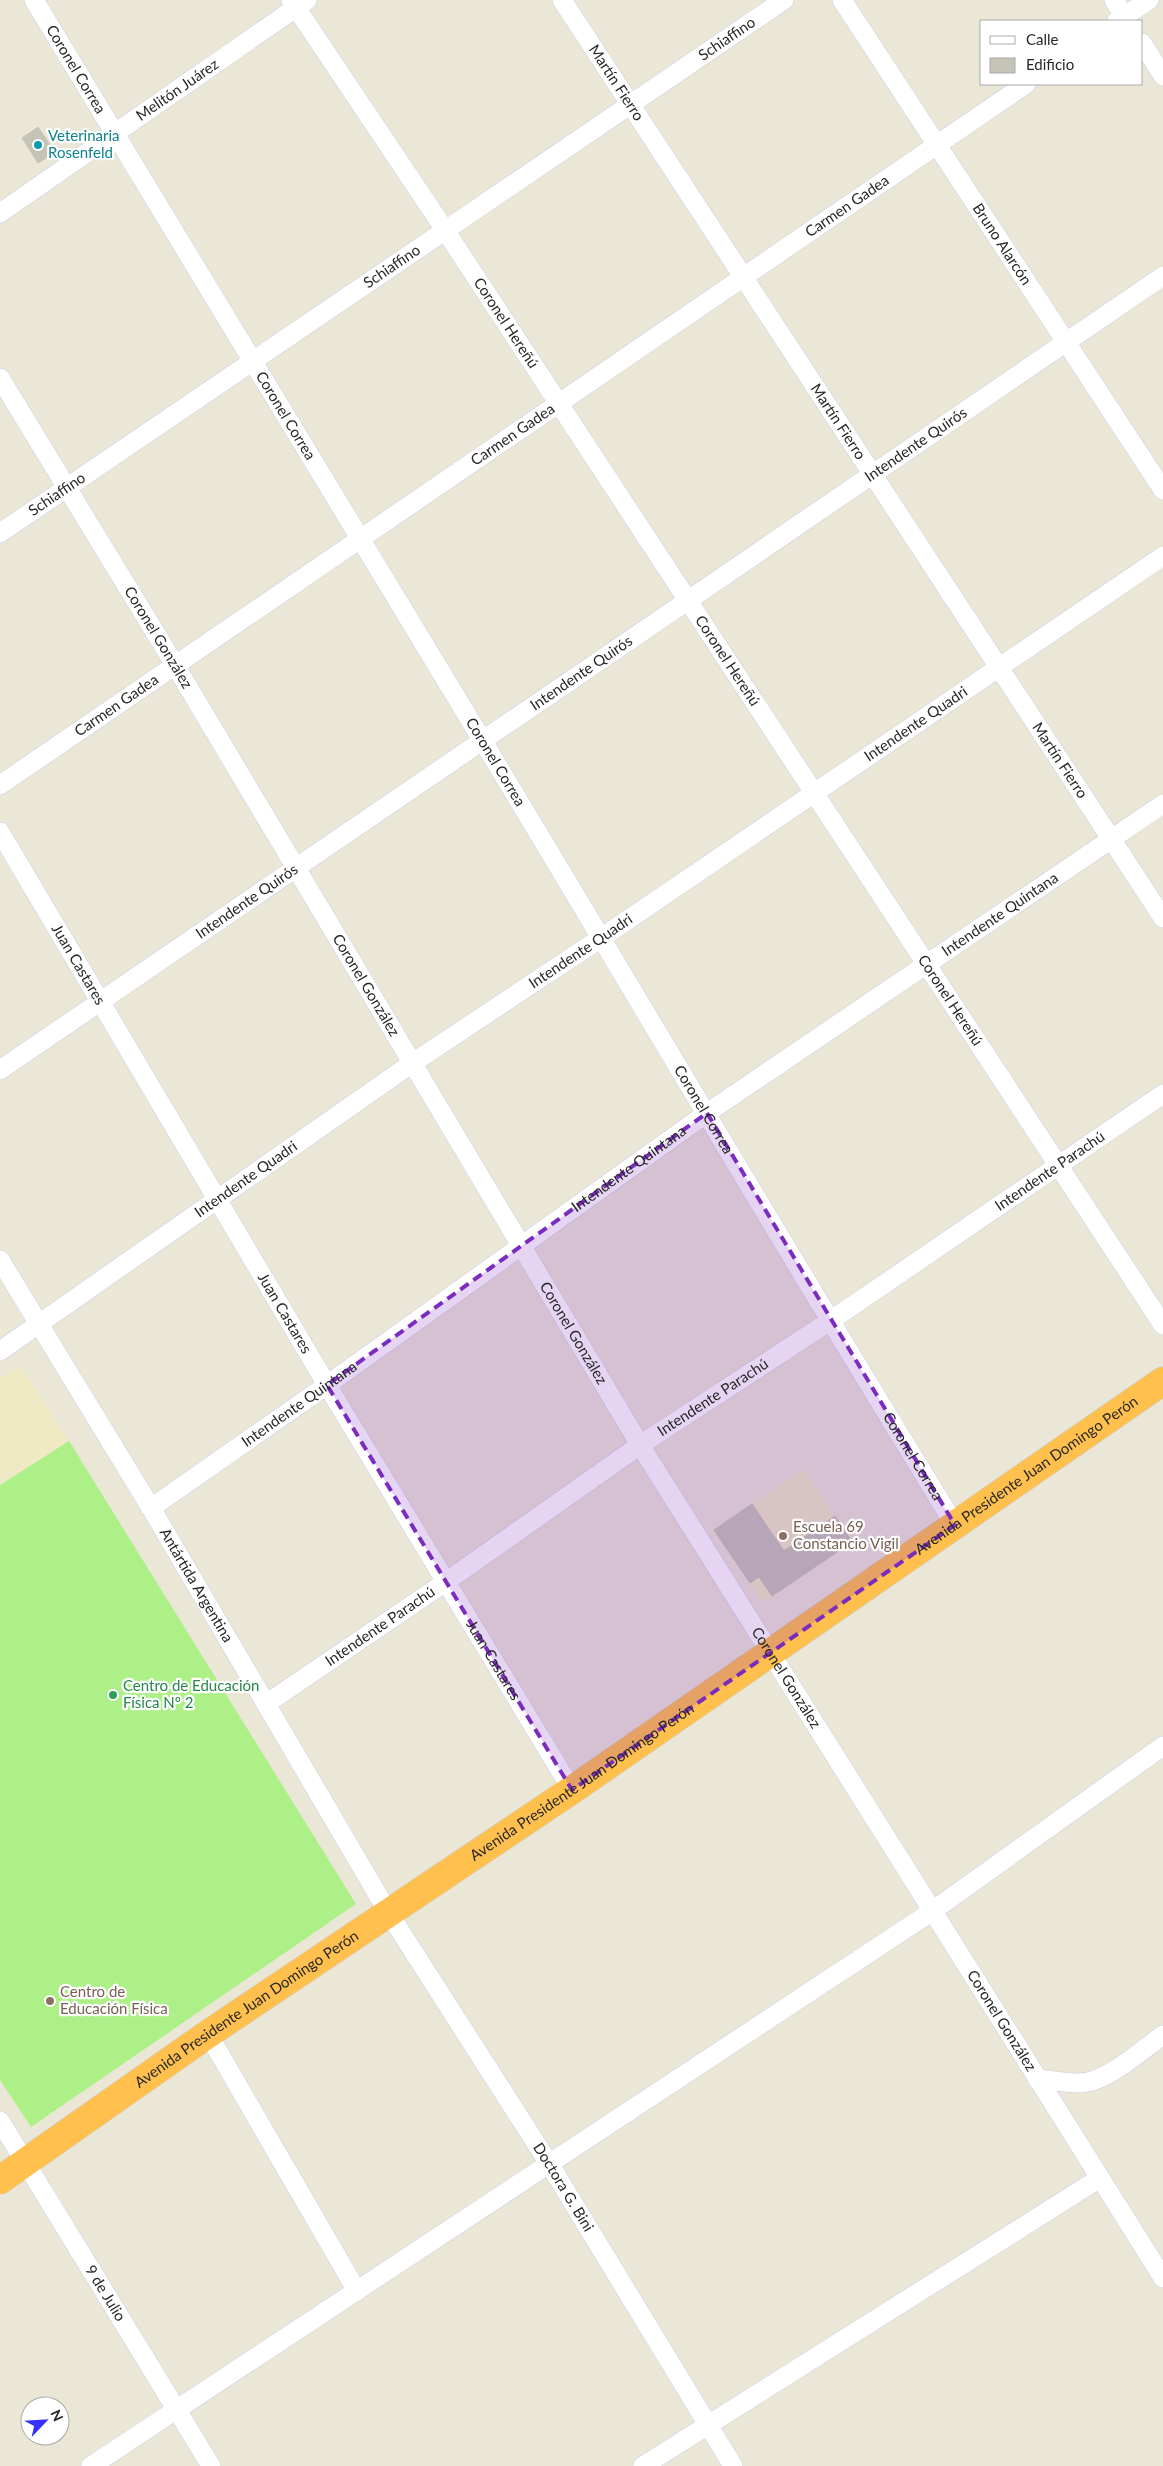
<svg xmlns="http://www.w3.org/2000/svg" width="1163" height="2466" viewBox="0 0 1163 2466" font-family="Lato,sans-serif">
	<rect width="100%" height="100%" fill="#ebe7d7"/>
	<g fill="#efeac4">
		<polygon points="20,1366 69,1441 0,1485 0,1378"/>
		<polygon points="803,1469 852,1542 762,1602 714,1530"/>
	</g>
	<polygon fill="#aef088" points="69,1441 356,1904 31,2127 0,2080 0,1485"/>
	<g fill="#c6c3b7" stroke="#c6c3b1">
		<polygon points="38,127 55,152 38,163 22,138"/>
		<polygon points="752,1504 784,1551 835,1516 852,1542 772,1596 759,1577 750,1583 714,1530"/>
	</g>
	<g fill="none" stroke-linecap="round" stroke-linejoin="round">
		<g stroke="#cccce2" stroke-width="20">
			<g id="minor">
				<path id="s1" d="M34,0c149,248 300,495 450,743 157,260 311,523 471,782"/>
				<path id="s2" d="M291,0l154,230 718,1095"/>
				<path id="s3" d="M562,0l601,918"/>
				<path id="s4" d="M842,0l321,490"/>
				<polyline points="1114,0 1127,21"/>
				<polyline points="1117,21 1149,0"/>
				<polyline points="1142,43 1163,76"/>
				<path id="s5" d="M0,213l307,-213"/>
				<path id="s6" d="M0,378l175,287 465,780 523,833"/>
				<path id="s7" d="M0,533l784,-533"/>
				<path id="s8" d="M0,785l1026,-701"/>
				<path id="s9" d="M0,832l327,553 245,405"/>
				<path id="s10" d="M0,1070l1163,-794"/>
				<path id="s11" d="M0,1260l151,248 237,404 162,253 183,301"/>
				<path id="s12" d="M0,1351l411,-287 190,-126 562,-382"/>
				<path id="s13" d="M151,1508l176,-123 380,-272 456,-309"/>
				<path id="s14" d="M266,1704l181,-123 193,-136 190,-124 333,-227"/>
				<polyline points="208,2034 357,2291"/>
				<path d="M1037,2079c14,1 29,4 43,4 26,0 62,-33 83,-48"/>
				<path id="s15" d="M0,2121l211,345"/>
				<polyline points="91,2466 931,1912 1163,1746"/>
				<polyline points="643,2466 1100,2178"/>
			</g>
		</g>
		<g stroke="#cbcbcb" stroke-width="29">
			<g id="highway">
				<path id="s16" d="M0,2180l208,-146 364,-244 591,-409"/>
			</g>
		</g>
		<use href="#minor" stroke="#fff" stroke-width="19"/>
		<use href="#highway" stroke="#ffc04e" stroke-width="28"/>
	</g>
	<path fill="#7b2cbf" fill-opacity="0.2" stroke="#7b2cbf" stroke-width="4" stroke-dasharray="10 6" stroke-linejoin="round" d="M707,1113l248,412 -383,265 -245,-405z"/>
	<circle fill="#0f9aa8" stroke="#fff" stroke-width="2" cx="38" cy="145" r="5"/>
	<g fill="#8d6e63" stroke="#fff" stroke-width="2">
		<circle cx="783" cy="1536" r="5"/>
		<circle cx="50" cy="2001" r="5"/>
	</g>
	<circle fill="#2e9e5b" stroke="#fff" stroke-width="2" cx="113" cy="1695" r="5"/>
	<g text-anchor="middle" stroke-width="4.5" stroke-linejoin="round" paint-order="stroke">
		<g font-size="15" fill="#272727" stroke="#fff">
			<text dy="5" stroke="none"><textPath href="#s7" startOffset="879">Schiaffino</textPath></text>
			<text dy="5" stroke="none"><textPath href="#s1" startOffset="81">Coronel Correa</textPath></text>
			<text dy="5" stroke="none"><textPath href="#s3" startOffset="99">Martín Fierro</textPath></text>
			<text dy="5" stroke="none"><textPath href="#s5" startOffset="216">Melitón Juárez</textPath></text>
			<text dy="5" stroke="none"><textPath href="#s8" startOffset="1026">Carmen Gadea</textPath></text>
			<text dy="5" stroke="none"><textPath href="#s4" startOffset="292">Bruno Alarcón</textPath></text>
			<text dy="5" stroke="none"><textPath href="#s7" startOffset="474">Schiaffino</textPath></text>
			<text dy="5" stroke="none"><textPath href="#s2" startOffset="388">Coronel Hereñú</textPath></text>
			<text dy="5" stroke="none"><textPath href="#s1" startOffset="486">Coronel Correa</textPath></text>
			<text dy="5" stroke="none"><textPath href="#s3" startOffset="504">Martín Fierro</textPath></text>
			<text dy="5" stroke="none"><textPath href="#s8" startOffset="621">Carmen Gadea</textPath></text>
			<text dy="5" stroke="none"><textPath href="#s10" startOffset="1109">Intendente Quirós</textPath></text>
			<text dy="5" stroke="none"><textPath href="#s7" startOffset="69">Schiaffino</textPath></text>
			<text dy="5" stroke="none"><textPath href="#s6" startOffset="304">Coronel González</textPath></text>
			<text dy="5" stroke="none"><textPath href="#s2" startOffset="792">Coronel Hereñú</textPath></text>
			<text dy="5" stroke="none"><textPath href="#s10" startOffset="704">Intendente Quirós</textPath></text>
			<text dy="5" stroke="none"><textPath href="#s8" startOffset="141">Carmen Gadea</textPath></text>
			<text dy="5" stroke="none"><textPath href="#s12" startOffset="1110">Intendente Quadri</textPath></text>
			<text dy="5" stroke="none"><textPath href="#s3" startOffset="909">Martín Fierro</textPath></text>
			<text dy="5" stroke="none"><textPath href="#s1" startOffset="891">Coronel Correa</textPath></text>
			<text dy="5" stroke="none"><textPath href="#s10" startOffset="299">Intendente Quirós</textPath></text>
			<text dy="5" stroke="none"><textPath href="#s13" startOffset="1036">Intendente Quintana</textPath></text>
			<text dy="5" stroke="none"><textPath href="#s12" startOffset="705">Intendente Quadri</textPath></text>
			<text dy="5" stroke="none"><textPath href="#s9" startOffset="154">Juan Castares</textPath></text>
			<text dy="5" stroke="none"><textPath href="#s6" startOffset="709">Coronel González</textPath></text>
			<text dy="5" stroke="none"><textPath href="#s2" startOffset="1198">Coronel Hereñú</textPath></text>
			<text dy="5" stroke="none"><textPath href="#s1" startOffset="1296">Coronel Correa</textPath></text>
			<text dy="5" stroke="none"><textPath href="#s13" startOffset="586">Intendente Quintana</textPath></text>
			<text dy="5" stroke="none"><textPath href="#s14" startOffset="948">Intendente Parachú</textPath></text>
			<text dy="5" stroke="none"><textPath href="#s12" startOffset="300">Intendente Quadri</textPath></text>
			<text dy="5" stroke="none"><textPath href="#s9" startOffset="559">Juan Castares</textPath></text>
			<text dy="5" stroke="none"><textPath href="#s6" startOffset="1114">Coronel González</textPath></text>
			<text dy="5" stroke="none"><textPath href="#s14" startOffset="542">Intendente Parachú</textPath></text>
			<text dy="5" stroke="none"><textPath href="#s13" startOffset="181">Intendente Quintana</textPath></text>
			<text dy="5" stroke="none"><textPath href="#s1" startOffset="1701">Coronel Correa</textPath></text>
			<text dy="5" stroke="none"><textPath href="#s16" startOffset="1245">Avenida Presidente Juan Domingo Perón</textPath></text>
			<text dy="5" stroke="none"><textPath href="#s11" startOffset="380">Antártida Argentina</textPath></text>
			<text dy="5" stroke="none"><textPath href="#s14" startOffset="138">Intendente Parachú</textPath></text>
			<text dy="5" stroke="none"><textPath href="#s9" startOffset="964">Juan Castares</textPath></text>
			<text dy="5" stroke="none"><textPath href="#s6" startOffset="1519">Coronel González</textPath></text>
			<text dy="5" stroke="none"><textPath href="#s16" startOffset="705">Avenida Presidente Juan Domingo Perón</textPath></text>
			<text dy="5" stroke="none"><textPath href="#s16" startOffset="300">Avenida Presidente Juan Domingo Perón</textPath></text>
			<text dy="5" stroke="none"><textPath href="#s6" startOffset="1924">Coronel González</textPath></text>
			<text dy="5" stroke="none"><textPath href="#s11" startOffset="1085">Doctora G. Bini</textPath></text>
			<text dy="5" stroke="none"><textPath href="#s15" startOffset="202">9 de Julio</textPath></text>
		</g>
		<g font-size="15" fill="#0d838f" stroke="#fff" text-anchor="start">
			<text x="48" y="141">Veterinaria<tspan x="48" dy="17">Rosenfeld</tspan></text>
		</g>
		<g font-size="15" fill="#785e54" stroke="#fff" text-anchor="start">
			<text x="793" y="1532">Escuela 69<tspan x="793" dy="17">Constancio Vigil</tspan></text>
			<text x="60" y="1997">Centro de<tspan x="60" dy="17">Educación Física</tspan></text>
		</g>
		<g font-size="15" fill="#27864d" stroke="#fff" text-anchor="start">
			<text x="123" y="1691">Centro de Educación<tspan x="123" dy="17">Física Nº 2</tspan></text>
		</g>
	</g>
	<rect x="980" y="20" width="162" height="65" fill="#ffffff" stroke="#a9a9a9"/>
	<rect x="990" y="36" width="25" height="8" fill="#ffffff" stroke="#a9a9a9"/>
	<text x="1026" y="45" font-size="15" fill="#272727">Calle</text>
	<rect x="990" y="58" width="25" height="15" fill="#c6c3b7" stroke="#a9a9a9"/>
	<text x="1026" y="70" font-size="15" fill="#272727">Edificio</text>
	<g transform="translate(45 2421) rotate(65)"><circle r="24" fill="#ffffff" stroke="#a9a9a9"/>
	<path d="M0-4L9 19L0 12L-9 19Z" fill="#3530ff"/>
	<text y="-8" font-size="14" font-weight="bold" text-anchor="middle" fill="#272727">N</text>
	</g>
</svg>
